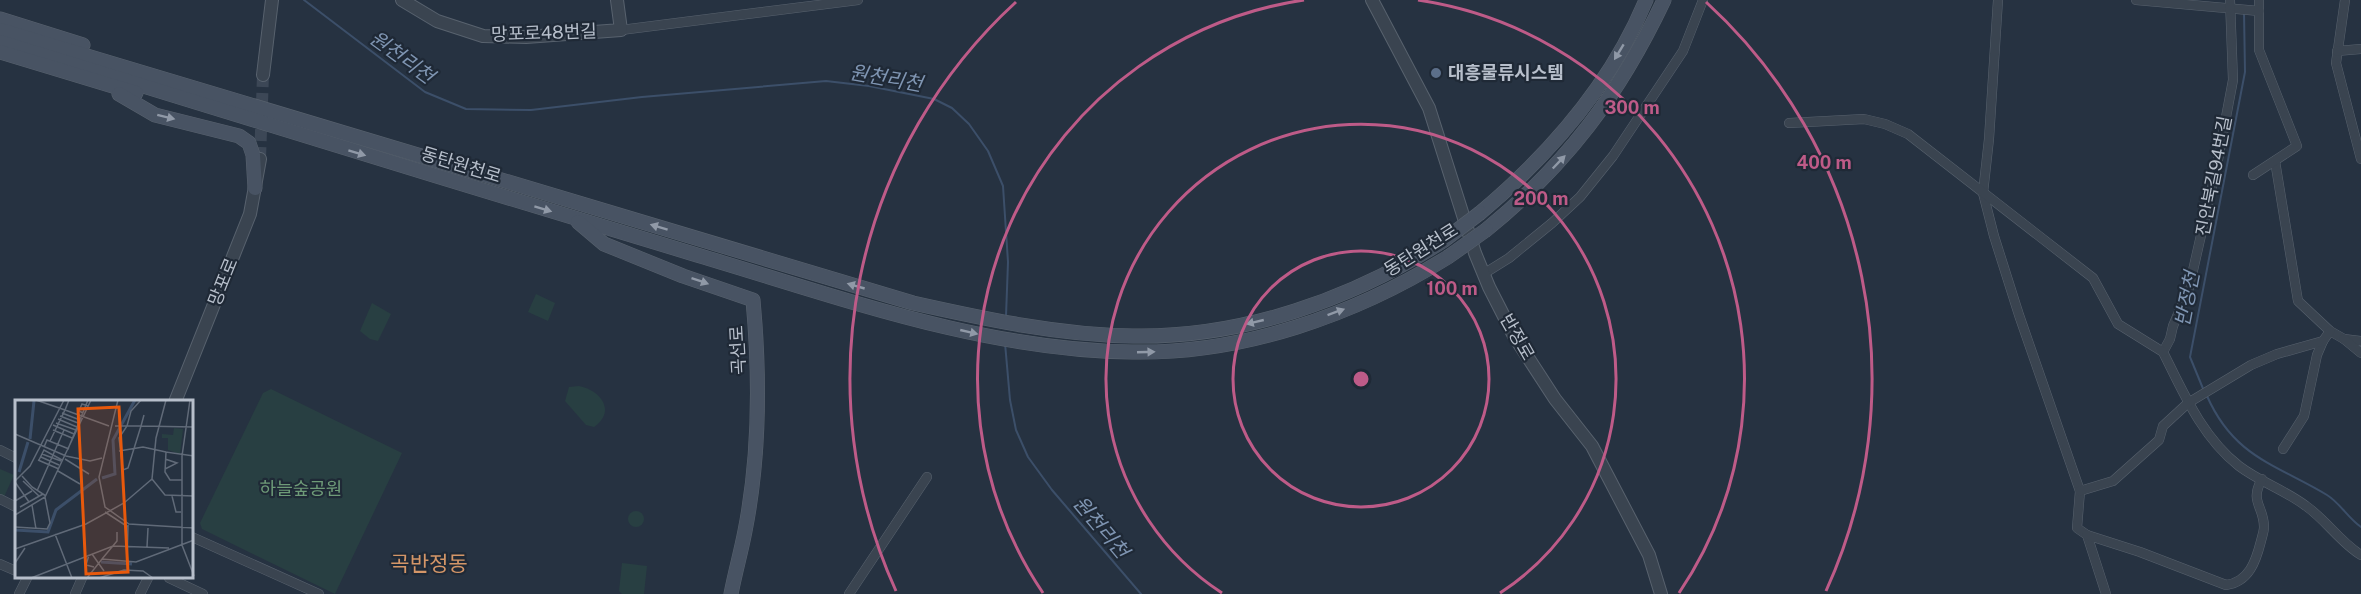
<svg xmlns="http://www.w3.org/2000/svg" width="2361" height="594" viewBox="0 0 2361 594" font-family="'Public Sans','Noto Sans KR',sans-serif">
	<rect width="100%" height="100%" fill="#263241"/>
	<g fill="#283f42">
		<polygon points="536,294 555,303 548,321 528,312"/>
		<polygon points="372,303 391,314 378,341 370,339 360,331"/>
		<path d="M579,386c21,4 38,25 15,41l-8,-2 -21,-24 4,-14z"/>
		<polygon points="271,389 402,453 335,594 202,529 200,523 263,393"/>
		<polygon points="0,469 14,475 4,497 0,496"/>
		<circle cx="636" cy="519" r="8"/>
		<polygon points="622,563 647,566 644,594 622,594 619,591"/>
	</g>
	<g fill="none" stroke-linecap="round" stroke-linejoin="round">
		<g stroke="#3c4f69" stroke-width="2">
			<polyline points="304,0 425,92 466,109 531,110 642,97 826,81 869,86 934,99 952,108 969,124 988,151 1003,186 1008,262 1006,316"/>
			<polyline points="1005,343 1010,400 1016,430 1028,457 1052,490 1141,594"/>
			<polyline points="2204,391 2190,357 2245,72 2244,12"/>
			<path d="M2207,396c27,61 68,68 120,99 13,8 21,23 34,32"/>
		</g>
		<polyline stroke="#3c4756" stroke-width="12" stroke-dasharray="12 6" stroke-linecap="butt" points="260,159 263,75"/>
		<g stroke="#58626e" stroke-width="10">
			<g id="minor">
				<polyline points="1998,0 1989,139 1983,193 1994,236 2019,315 2080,491 2077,528 2087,535 2106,594"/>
				<polyline points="2136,0 2259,11"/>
				<path d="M2230,0l3,80 -16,85 -28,123 -16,38 -3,13 -7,13c20,40 39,85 76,114 21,16 46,24 67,40 20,14 35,37 55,49"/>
				<polyline points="2345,0 2336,63 2361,159"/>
				<polyline points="621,30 858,0"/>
				<polyline points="2337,51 2361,49"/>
				<polyline points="1789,123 1864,119 1885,124 1908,134 2093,278 2118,324 2163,352"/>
				<polyline points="2275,161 2298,301 2330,331 2344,339 2361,341"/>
				<polyline points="2253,175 2297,146 2259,50 2259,0"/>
				<polyline points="1485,273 1509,258 1552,223 1580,197 1613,156 1683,51 1703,0"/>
				<polyline points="2344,339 2361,353"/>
				<polyline points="2283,449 2304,416 2317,355 2323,341"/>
				<polyline points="0,450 16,458"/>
				<polyline points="2080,491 2113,481 2159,440 2163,426 2188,403 2251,365 2277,354 2323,341 2330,331"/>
				<polyline points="0,499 16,507"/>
				<path d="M2087,535l53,17 86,33c23,-3 30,-24 35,-44 1,-4 3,-10 3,-14 0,-21 -15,-25 -2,-48"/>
				<polyline points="192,537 319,594"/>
				<polyline points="0,564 16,571"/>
				<polyline points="169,578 203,594"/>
				<polyline points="19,594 27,578"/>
				<polyline points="75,594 82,578"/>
				<polyline points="140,594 148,578"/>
				<polyline points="849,594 927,477"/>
			</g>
		</g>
		<g stroke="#58626e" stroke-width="14">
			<g id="tertiary">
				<polyline points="402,0 437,21 483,36 526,37 621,30 617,0"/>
				<polyline points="1372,0 1429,108 1475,253 1489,287 1514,336 1555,399 1592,446 1649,555 1661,594"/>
				<polyline points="263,75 272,0"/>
				<polyline points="175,402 250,214 260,159"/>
			</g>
		</g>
		<g stroke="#58626e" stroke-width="15">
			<g id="secondary">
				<polyline points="0,19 83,45"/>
				<path d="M0,30l913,273c72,16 145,32 220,33 110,2 219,-37 310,-95"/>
				<path d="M0,42c233,70 464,144 697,213 142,42 285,95 435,97 111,2 223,-37 316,-95"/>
				<polyline points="0,52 136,93"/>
				<polyline points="119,94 155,115 239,136 249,143 253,155 255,188"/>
				<path d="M1480,213c69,-58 131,-128 166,-213"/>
				<path d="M578,222l26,22 79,32 70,24c7,76 7,155 -8,231 -4,21 -10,42 -14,63"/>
				<path d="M1486,230c81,-66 133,-135 178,-230"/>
			</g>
		</g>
		<use href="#minor" stroke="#3a4450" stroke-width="9"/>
		<use href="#tertiary" stroke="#3a4450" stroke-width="12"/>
		<use href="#secondary" stroke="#485363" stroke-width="14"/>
		<g stroke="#58626e" stroke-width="15" stroke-linecap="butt">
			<g id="secondary-bridge">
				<polyline points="1443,241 1480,213"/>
				<polyline points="1448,257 1486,230"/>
			</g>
		</g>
		<use href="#secondary-bridge" stroke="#485363" stroke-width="14"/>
	</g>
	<defs><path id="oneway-solid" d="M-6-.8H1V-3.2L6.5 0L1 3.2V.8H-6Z" transform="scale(1.5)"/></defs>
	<g fill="#9099a7">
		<use href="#oneway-solid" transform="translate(1619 52) rotate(121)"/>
		<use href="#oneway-solid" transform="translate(166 117) rotate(14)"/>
		<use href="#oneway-solid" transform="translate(357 153) rotate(17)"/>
		<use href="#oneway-solid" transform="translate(1559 162) rotate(-46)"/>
		<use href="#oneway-solid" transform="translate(543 209) rotate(17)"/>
		<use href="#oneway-solid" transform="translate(659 227) rotate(-163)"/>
		<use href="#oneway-solid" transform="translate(700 281) rotate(19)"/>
		<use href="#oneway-solid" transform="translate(856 286) rotate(-164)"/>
		<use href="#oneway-solid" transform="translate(1336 312) rotate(-20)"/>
		<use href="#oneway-solid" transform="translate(1255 322) rotate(167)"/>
		<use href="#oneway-solid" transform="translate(969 332) rotate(13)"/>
		<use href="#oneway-solid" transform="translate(1146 352) rotate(-2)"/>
	</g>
	<g fill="none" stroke="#be5b88" stroke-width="3">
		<circle cx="1361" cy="379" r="128"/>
		<path d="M1222 593A255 255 0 1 1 1500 593"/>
		<path d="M1043 593A383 383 0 0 1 1304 0M1418 0A383 383 0 0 1 1679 593"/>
		<path d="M896 591A511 511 0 0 1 1016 2M1706 2A511 511 0 0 1 1826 591"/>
	</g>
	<circle fill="#5c6f8a" stroke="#1f2936" stroke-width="2" cx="1436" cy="73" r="6"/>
	<g text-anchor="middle" stroke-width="4.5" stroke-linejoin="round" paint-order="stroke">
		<g font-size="18" fill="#b7bfcb" stroke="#1f2936">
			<text transform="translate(544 33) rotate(-2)" y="6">망포로48번길</text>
			<text transform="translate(461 165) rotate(17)" y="6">동탄원천로</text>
			<text transform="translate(2214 176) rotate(-79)" y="6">진안북길94번길</text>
			<text transform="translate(1421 250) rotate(-32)" y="6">동탄원천로</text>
			<text transform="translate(223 282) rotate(-68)" y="6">망포로</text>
			<text transform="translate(1517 337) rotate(60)" y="6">반정로</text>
			<text transform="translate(738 350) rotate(-93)" y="6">곡선로</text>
		</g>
		<g font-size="18" font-weight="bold" fill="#b7bfcb" stroke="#1f2936" text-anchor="start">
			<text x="1448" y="79">대흥물류시스템</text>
		</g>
		<g font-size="18" fill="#6e9b78" stroke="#1f2936">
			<text x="301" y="495">하늘숲공원</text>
		</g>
		<g font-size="20" font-style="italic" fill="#7f95b2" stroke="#1f2936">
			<text transform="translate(402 57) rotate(36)" y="7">원천리천</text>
			<text transform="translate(886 78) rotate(10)" y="7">원천리천</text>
			<text transform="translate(2187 299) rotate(-79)" y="7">반정천</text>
			<text transform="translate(1101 527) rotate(50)" y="7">원천리천</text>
		</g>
		<g font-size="21" fill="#d49668" stroke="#1f2936">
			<text x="429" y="571">곡반정동</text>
		</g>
	</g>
	<g transform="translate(15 400)">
		<rect width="178" height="178" fill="#263241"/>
		<path d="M159,28l9,1 -3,25 -12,-4v-12h-6v-4l11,1z" fill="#283f42"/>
		<path fill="none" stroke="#3c4f69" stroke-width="3" d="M15,39l4,-38M4,72l9,-30M87,78l13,-4 -2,-34 22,-40M0,130l33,2 8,-22 41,-31M86,162l31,2"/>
		<path fill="none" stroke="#606a78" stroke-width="1.5" d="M21,0l29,10 4,-10M103,0l-19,77 6,30 24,17 65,4M151,0l-10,38 -4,41 13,16 29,1M47,13l18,7M68,13l-4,-2 3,-7 6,2M129,15l-3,11 53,1M45,16l18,7M43,19l19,8M41,23l20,7M38,25l21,9M100,26h26l-13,42 -5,2 -4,-32 8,-12 4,-15 10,-11M38,30l19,8M0,34l51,22M35,41l15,-31 44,16M29,47l3,-7 22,9M53,49l20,-49M104,51l24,-4 23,5M27,54l19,7M51,56l24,5 12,-3M167,56l8,-56M167,56v89l12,31M26,57l18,8M50,59l24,15M23,60l21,9M24,60l5,-10 18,10M150,69l12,-6 -12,-4M43,71l22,13M7,76l10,11 14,9M167,80h-12l-5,-8 1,-20 28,4M0,81l15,-15 34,-66M8,81l16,15M0,82l14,20M22,91l27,-61M157,96l4,16h5M0,101l17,-10M17,105l4,24M5,107l23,-13M90,112l23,15M0,115l30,-18 46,-97M0,127l32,2 3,-6 -5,-26M40,134l17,44M132,147l1,-19M0,149l71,-25 38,-21 28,-24M77,154l12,17M74,155l-3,10 8,2M87,159l15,-18v-9M0,163l10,-15M112,164l1,-39M16,178l82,-32 56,2M72,178l15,-19 34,3 58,-22M84,178l25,-8 19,1 10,7"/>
		<path fill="#e8590c" fill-opacity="0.15" stroke="#e8590c" stroke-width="3" d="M104,7l9,165 -42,2 -8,-165z"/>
		<rect width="178" height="178" fill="none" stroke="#b7bfcb" stroke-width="3"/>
	</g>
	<circle cx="1361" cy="379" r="9" fill="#be5b88" stroke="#1f2936" stroke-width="3"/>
	<g font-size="18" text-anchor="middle" font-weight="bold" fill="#be5b88" stroke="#1f2936" stroke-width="4.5" stroke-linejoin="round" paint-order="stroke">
		<text x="1632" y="114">300 m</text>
		<text x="1824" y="169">400 m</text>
		<text x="1541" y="205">200 m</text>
		<text x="1452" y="295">100 m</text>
	</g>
</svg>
